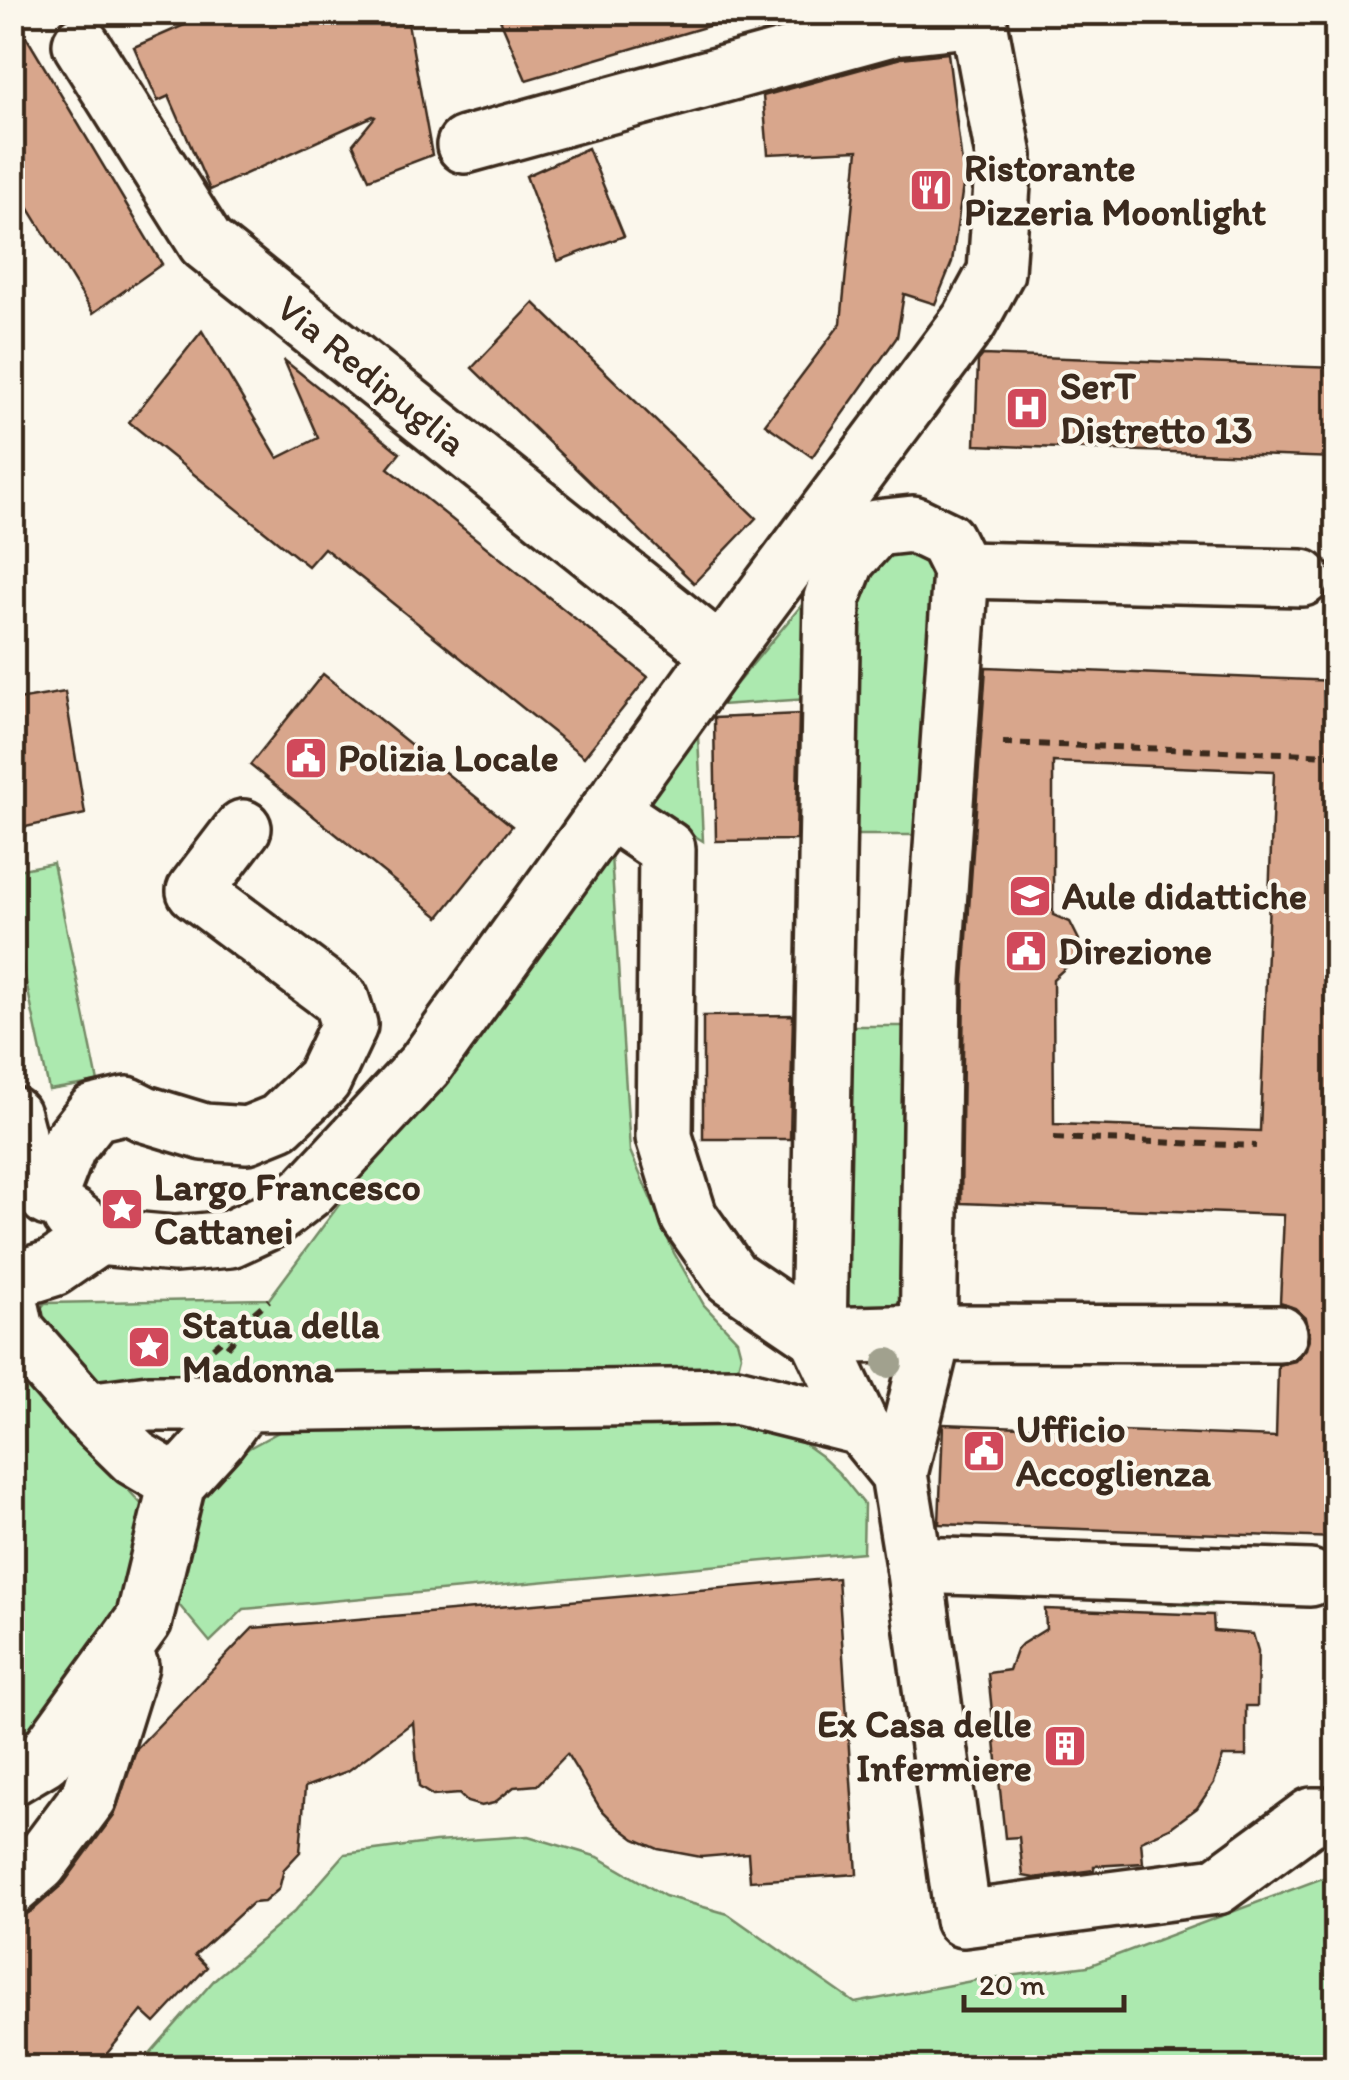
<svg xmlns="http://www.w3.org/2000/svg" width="1349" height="2080" viewBox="0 0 1349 2080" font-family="Itim,sans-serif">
	<rect width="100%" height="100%" fill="#fbf7ec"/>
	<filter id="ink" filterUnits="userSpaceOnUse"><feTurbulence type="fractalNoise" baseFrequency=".01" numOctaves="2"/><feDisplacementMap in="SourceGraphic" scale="20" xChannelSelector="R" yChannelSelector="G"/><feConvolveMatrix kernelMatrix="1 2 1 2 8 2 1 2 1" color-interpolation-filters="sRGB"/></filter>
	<g filter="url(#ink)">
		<g fill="#ace9af" stroke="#748a66" stroke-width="2.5">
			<polygon points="893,545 943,567 932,835 844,835 847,595"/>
			<polygon points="810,595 808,699 719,705"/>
			<polygon points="698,736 703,841 646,806"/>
			<polygon points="610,840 630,1151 674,1253 704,1305 737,1340 741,1355 738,1367 727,1379 100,1387 45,1341 38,1312 45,1303 269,1299"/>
			<polygon points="53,863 98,1082 49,1090 13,920 12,871"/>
			<path d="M833,1026h90l-15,272c-20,11 -43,16 -64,5z"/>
			<polygon points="12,1362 153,1517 126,1622 41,1731 12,1733"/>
			<polygon points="748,1417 793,1436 821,1456 839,1473 864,1504 863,1552 244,1609 210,1642 174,1599 200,1499 219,1473 249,1448 288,1427"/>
			<polygon points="1048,1583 1213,1591 1212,1606 1047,1598"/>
			<polygon points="528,1836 598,1857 665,1896 728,1914 855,2003 977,1980 1088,1966 1336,1873 1336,2067 138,2067 216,1978 294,1912 345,1854 435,1842"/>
		</g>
		<g fill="#d8a68c" stroke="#3b2a1e" stroke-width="2.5" fill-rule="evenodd">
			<polygon points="214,12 406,12 432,155 369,179 353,144 375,117 373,116 210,190 169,96 158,101 134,47"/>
			<polygon points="497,12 714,12 715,24 526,80"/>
			<polygon points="12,13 162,264 93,313 12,181"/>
			<polygon points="948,53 964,179 952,262 935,304 904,294 897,337 812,457 765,424 841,323 858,150 768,154 763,96 901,58"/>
			<polygon points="588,148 624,236 558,261 526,176"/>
			<polygon points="534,303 756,518 694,583 472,368"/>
			<polygon points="202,331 278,458 318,438 284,360 400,453 388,468 648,677 584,757 324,548 308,566 129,422"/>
			<polygon points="983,355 1336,368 1336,458 975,445 978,361"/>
			<path d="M986,667l350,14v857l-397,-14 4,-100 333,13 2,-72 17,-4 11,-12 4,-14 -4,-17 -11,-10 -15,-5 4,-88 -323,-12 3,-223zM1053,762l221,9 -14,360 -206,-7 -1,-145 21,-19 5,-20 -9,-18 -17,-7z"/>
			<polygon points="323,674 512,826 439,917 250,765"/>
			<polygon points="65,692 85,814 12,830 12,701"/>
			<polygon points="799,714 796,840 716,841 714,718"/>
			<polygon points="793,1015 790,1139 703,1139 703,1016"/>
			<polygon points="838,1578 857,1874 750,1881 748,1853 701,1857 658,1849 635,1839 618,1826 600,1808 567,1754 537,1785 514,1787 494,1803 481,1806 467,1802 459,1794 433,1796 419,1787 413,1722 348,1771 305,1787 300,1852 284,1869 279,1889 264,1902 252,1903 195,1955 207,1967 155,2023 142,2011 95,2068 12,2068 12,1917 19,1917 32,1911 64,1883 114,1815 137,1748 253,1628"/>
			<polygon points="1045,1609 1213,1615 1214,1631 1253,1634 1258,1651 1257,1706 1246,1706 1246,1756 1223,1756 1214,1783 1197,1808 1170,1828 1141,1841 1143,1863 1094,1866 1094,1870 1034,1878 1023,1876 1019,1837 1005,1838 988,1673 1009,1670 1016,1651 1022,1644 1046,1629"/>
		</g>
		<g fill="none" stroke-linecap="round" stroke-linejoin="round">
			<g stroke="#3b2a1e" stroke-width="62">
				<g id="minor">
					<polyline points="81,44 206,243 721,654"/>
					<polyline points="465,145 895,27 978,18"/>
					<polyline points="961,570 1302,578"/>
					<polyline points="609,810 667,849 664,1137 689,1217 731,1277 818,1336 928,1333 1279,1334"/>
					<polyline points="12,1115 17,1134 19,1188"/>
					<polyline points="48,1198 68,1146 94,1113 127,1105 145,1114 204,1132 247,1135 279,1122 323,1080 349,1025 341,1000 195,891 243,828"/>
					<polyline points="98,1237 175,1244 230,1239 269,1221 309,1190 425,1065 721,654 970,320 996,272 1004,156 977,12"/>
					<polyline points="12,1281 53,1268 98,1237 71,1216"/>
					<polyline points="12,1311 16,1330 87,1411 135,1458 177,1483"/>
					<polyline points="87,1411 149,1403 244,1403"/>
					<polyline points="861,1427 818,1336 832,598 847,560 876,528 913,524 946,540 961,570 933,979 928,1356 899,1474"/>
					<polyline points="914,1565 1310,1578"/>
					<polyline points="12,1777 44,1758 144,1620 177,1483 218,1438 244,1403 736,1396 861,1427 899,1474 914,1565 963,1919 1217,1886 1312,1816 1336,1816"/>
					<polyline points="12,1887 39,1864 89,1797 130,1666"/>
				</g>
			</g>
			<g stroke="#3b2a1e" stroke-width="6" stroke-dasharray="10 8" stroke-linecap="butt">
				<polyline points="1003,743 1336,755"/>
				<polyline points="1054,1138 1256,1146"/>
				<polyline points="227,1347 252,1319"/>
				<polyline points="213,1348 269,1300"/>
			</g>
			<use href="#minor" stroke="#fbf7ec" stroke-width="55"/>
		</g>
		<circle fill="#a1a18e" cx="888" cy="1363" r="15"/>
	</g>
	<defs>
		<g id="restaurant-square" transform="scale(2.25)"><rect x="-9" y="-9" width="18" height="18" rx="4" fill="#d1495b" stroke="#fbf7ec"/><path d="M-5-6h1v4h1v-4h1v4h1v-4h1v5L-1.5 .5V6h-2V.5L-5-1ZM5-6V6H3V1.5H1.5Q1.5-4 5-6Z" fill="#fff"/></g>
		<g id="hospital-square" transform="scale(2.25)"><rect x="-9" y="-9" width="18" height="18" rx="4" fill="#d1495b" stroke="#fbf7ec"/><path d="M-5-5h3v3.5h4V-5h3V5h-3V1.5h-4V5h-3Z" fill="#fff"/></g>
		<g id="civic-square" transform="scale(2.25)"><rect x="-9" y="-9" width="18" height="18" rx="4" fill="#d1495b" stroke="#fbf7ec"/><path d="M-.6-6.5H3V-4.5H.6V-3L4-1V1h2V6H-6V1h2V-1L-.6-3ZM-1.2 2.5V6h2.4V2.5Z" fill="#fff"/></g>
		<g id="school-square" transform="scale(2.25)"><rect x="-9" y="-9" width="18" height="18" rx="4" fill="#d1495b" stroke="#fbf7ec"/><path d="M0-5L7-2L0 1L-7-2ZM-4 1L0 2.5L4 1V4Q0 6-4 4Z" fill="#fff"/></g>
		<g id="sight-square" transform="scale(2.25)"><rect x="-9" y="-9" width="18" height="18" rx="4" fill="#d1495b" stroke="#fbf7ec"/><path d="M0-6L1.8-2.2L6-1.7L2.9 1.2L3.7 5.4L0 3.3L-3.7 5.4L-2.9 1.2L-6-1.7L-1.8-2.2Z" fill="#fff"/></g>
		<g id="building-square" transform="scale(2.25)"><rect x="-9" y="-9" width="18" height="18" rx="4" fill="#d1495b" stroke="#fbf7ec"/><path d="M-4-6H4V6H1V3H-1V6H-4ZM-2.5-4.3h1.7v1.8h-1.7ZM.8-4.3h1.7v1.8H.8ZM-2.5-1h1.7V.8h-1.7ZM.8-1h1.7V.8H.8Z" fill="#fff"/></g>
	</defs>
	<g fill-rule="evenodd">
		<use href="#restaurant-square" x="931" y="190"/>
		<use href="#hospital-square" x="1027" y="408"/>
		<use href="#civic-square" x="306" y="758"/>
		<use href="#school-square" x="1030" y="896"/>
		<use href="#civic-square" x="1026" y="951"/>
		<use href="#sight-square" x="122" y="1209"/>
		<use href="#sight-square" x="149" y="1347"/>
		<use href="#civic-square" x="984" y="1451"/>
		<use href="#building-square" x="1065" y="1746"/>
	</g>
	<g text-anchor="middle" stroke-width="8" stroke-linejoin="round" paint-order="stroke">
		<g font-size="38" font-weight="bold" fill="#3b2a1e" stroke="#fbf7ec" text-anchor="start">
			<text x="964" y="181">Ristorante<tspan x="964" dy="44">Pizzeria Moonlight</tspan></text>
			<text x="1060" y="399">SerT<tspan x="1060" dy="44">Distretto 13</tspan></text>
			<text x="338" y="771">Polizia Locale</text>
			<text x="1062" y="909">Aule didattiche</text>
			<text x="1058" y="964">Direzione</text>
			<text x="154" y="1200">Largo Francesco<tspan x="154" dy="44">Cattanei</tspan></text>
			<text x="182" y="1338">Statua della<tspan x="182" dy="44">Madonna</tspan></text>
			<text x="1016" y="1442">Ufficio<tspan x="1016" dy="44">Accoglienza</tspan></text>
			<text x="1032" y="1737" text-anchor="end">Ex Casa delle<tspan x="1032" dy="44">Infermiere</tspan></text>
		</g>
		<g font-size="38" fill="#3b2a1e" stroke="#fbf7ec">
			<text transform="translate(372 375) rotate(39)" y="13">Via Redipuglia</text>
		</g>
	</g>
	<rect width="1349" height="2080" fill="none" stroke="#fbf7ec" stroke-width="50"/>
	<rect x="25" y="25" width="1299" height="2030" fill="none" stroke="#3b2a1e" stroke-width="4" filter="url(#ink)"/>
	<path d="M964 1995v15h160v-15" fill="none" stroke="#3b2a1e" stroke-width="5"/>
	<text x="979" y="1995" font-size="30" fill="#3b2a1e" stroke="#fbf7ec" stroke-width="8" paint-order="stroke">20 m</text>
</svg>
